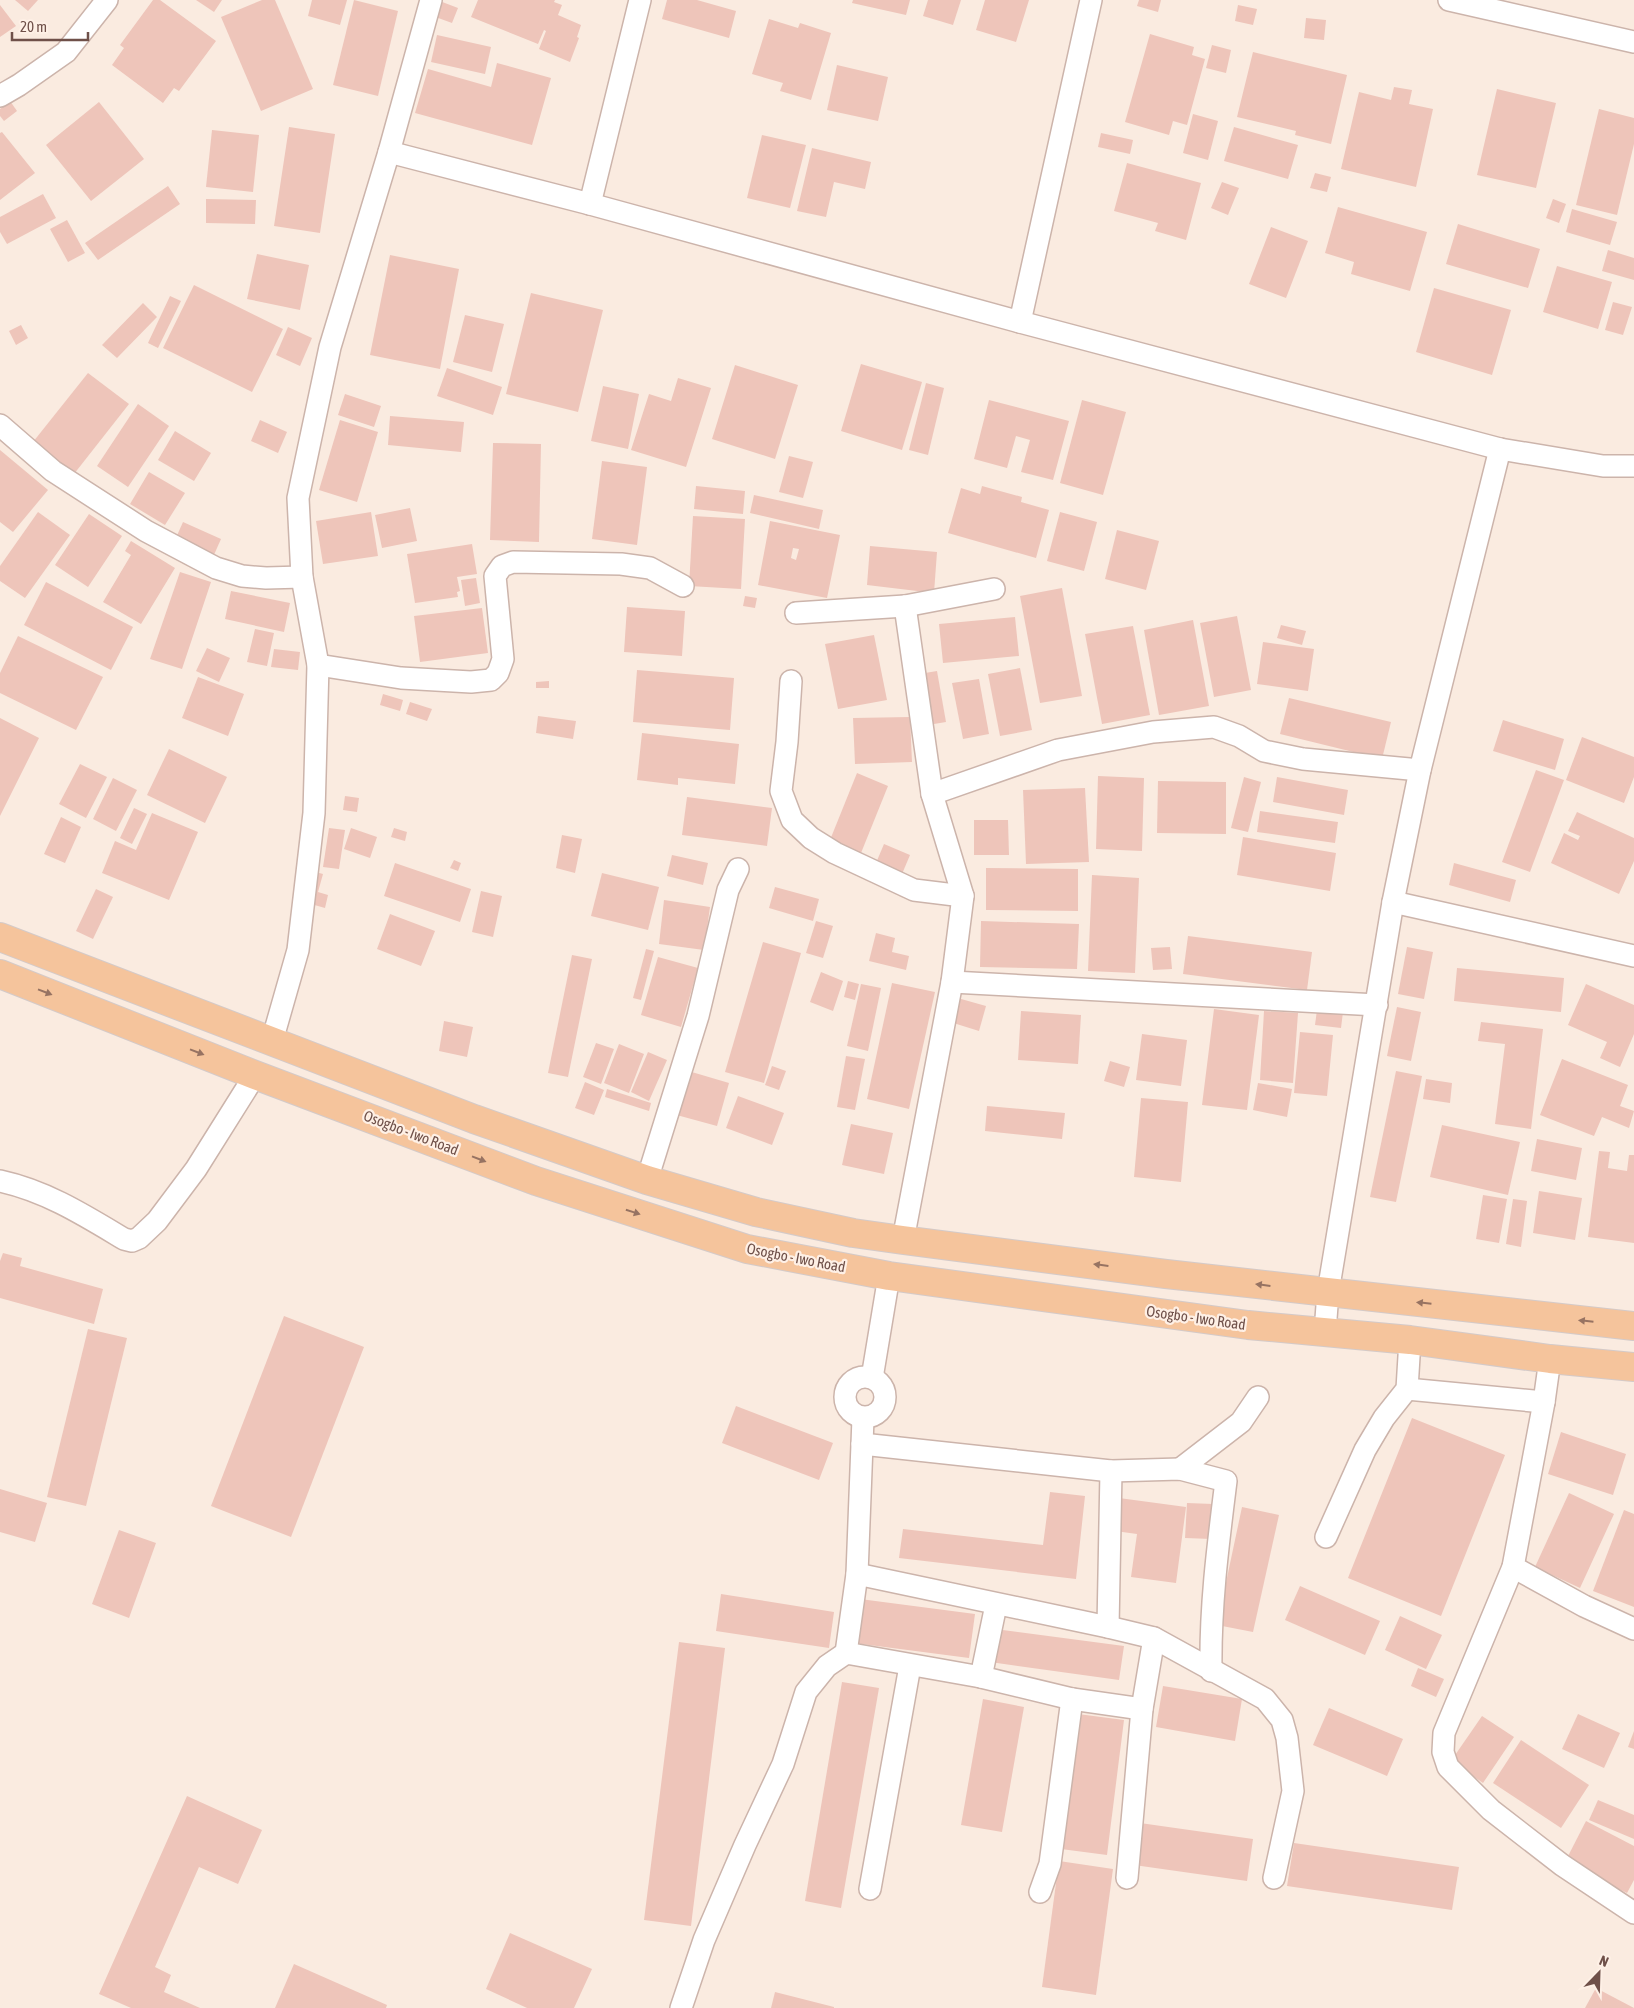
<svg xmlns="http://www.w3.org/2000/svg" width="1634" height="2008" viewBox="0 0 1634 2008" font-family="'Asap Condensed',sans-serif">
	<rect width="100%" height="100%" fill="#faebe0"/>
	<g fill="#eec5ba" fill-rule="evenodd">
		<polygon points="15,0 38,0 28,11"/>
		<polygon points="153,0 160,0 216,41 179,91 174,88 163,103 112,65 124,48 120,45"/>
		<polygon points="196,0 222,0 214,12"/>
		<polygon points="262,0 275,0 313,89 261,111 221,17"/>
		<polygon points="312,0 347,0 340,25 308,16"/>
		<polygon points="354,0 398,11 378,96 333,85"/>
		<polygon points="437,0 458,8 452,23 430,15"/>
		<polygon points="478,0 555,0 554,2 562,5 558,15 581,25 577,37 579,38 570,62 539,49 546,31 544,30 538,44 471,17"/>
		<polygon points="667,0 697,0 736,11 729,38 662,19"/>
		<polygon points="853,0 910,0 906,15 852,3"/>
		<polygon points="928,0 961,0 953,25 923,16"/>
		<polygon points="985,0 1029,0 1016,42 976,30"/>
		<polygon points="1139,0 1161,0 1158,12 1137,6"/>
		<polygon points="0,5 16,26 0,37"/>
		<polygon points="1238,5 1257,9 1253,25 1235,21"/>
		<polygon points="1306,18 1326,20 1324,40 1304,38"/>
		<polygon points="769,19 798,28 800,23 831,33 811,100 780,91 783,83 752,74"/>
		<polygon points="1150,34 1194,47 1192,55 1205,59 1187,125 1173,121 1169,135 1125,122"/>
		<polygon points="437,35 491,47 485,74 431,62"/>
		<polygon points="1212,45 1231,50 1226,73 1206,68"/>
		<polygon points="1253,52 1347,75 1331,144 1295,135 1296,131 1237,117"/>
		<polygon points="497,63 551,78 532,145 415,113 428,69 491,87"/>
		<polygon points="837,65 888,77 878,121 827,110"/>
		<polygon points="1394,87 1412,90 1409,104 1433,109 1416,187 1341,169 1359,92 1391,100"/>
		<polygon points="1497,89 1556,103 1536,188 1477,175"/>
		<polygon points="10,101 17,111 4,121 0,116 0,109"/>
		<polygon points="99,102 144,159 91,201 46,145"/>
		<polygon points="1599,109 1634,118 1634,144 1617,215 1576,205"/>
		<polygon points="1193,114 1218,121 1208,160 1183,153"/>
		<polygon points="289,127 335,134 320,233 274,226"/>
		<polygon points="1234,127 1298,145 1288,179 1224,161"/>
		<polygon points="212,130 259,135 253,192 206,187"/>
		<polygon points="2,132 35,173 0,200 0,133"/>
		<polygon points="1101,133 1133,140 1130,154 1098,147"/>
		<polygon points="762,135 806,145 790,208 747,198"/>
		<polygon points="812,148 871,162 865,189 834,182 826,217 797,211"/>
		<polygon points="1127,163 1201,183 1186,240 1155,231 1158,223 1114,211"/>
		<polygon points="1315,173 1331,177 1327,192 1310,188"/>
		<polygon points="1222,182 1239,188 1228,215 1211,208"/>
		<polygon points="168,186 180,204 98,260 85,243"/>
		<polygon points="43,194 56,218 7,244 0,232 0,217"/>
		<polygon points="206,199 256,200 255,224 206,223"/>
		<polygon points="1553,199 1566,204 1559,223 1546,218"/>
		<polygon points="1338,207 1427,232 1410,291 1351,274 1354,262 1325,253"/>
		<polygon points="1572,209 1617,222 1610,245 1566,232"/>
		<polygon points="67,220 85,253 68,262 50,229"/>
		<polygon points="1458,224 1540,249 1528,288 1446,264"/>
		<polygon points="1271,227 1308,241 1286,298 1249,284"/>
		<polygon points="1608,250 1634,258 1634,280 1602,271"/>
		<polygon points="257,254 309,265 300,310 247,299"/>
		<polygon points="390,255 459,269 440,369 370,355"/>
		<polygon points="1557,266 1612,282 1598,329 1543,312"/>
		<polygon points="194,285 283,329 252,392 163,348"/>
		<polygon points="1434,288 1511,310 1492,375 1416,352"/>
		<polygon points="531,293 603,310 578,412 506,394"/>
		<polygon points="170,296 181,301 158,348 148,343"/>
		<polygon points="1613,302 1632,307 1623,335 1605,330"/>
		<polygon points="143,303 157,317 117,358 102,345"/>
		<polygon points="465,315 504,324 492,372 453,362"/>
		<polygon points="21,325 28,338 16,345 9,331"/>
		<polygon points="288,327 312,338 300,366 276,355"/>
		<polygon points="861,364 922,382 902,450 841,431"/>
		<polygon points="735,365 798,385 775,459 712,439"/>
		<polygon points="447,368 502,387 493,415 437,396"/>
		<polygon points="88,373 129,404 74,474 33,442"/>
		<polygon points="678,378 711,388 686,467 631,450 649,394 671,401"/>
		<polygon points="926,383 944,388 928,455 909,450"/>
		<polygon points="603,386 639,394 628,449 591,441"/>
		<polygon points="345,394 381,406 374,427 338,415"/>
		<polygon points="989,400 1069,421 1053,480 1021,472 1030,440 1016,436 1007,468 974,459"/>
		<polygon points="1082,400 1126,412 1103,495 1060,483"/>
		<polygon points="138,404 169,426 128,487 97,466"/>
		<polygon points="390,416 464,422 461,452 388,445"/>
		<polygon points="260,420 287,432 278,453 251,441"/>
		<polygon points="340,420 378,432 357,502 319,490"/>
		<polygon points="175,431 211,453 194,481 158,460"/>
		<polygon points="493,443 541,444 539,542 490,540"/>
		<polygon points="0,450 48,490 13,532 0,522"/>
		<polygon points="789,456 813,462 803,498 779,492"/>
		<polygon points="602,461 647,467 637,545 592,539"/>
		<polygon points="149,472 185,493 165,525 130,504"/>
		<polygon points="696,486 745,491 743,514 694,509"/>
		<polygon points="982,486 1022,497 1021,502 1049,510 1036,558 948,533 961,488 980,494"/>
		<polygon points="754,495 823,510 819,529 750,513"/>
		<polygon points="410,508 417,541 382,548 375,515"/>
		<polygon points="38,512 70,535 25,598 0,581 0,566"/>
		<polygon points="371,512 378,556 323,564 316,521"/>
		<polygon points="1060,512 1097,522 1084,571 1047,561"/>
		<polygon points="89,514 122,536 88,587 55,565"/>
		<polygon points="693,516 745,519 741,589 689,586"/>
		<path d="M770,521l70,14 -13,63 -69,-13zM793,548l6,1 -3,11 -5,-2z"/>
		<polygon points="183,522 221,539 213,557 175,540"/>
		<polygon points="1117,530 1159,541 1146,590 1105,579"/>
		<polygon points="131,541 175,568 141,624 103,602 131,555 125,551"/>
		<polygon points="472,544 477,574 457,577 460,591 457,592 458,597 415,603 407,554"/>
		<polygon points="870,546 937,552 934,593 867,585"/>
		<polygon points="180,572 211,582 182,669 150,659"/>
		<polygon points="476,578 480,603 465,606 461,580"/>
		<polygon points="46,582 133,627 111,670 24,625"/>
		<polygon points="1062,588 1082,696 1040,703 1020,596"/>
		<polygon points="231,591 290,603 284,632 225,619"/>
		<polygon points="745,596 757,598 755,608 743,606"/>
		<polygon points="627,607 685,611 682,656 624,652"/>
		<polygon points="482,608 488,653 420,662 414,616"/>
		<polygon points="1237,616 1251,690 1214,697 1200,623"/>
		<polygon points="1015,617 1019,656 943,663 939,624"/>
		<polygon points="1193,620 1209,706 1159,715 1144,630"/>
		<polygon points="1281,625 1306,631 1302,645 1277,638"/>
		<polygon points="1133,626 1150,715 1102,724 1085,634"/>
		<polygon points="255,629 274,633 267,666 247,662"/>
		<polygon points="874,635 887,700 838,709 825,644"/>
		<polygon points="18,636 103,677 76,730 0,693 0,673"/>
		<polygon points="1263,642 1314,649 1308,691 1257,684"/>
		<polygon points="207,648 230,658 219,682 196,671"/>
		<polygon points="274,649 300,652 298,670 271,667"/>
		<polygon points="1020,668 1032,730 1000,736 988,674"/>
		<polygon points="637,670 734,678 730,730 633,722"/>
		<polygon points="937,671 946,722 928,725 919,674"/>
		<polygon points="198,677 244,694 228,736 182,718"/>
		<polygon points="979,679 989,734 963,739 952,683"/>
		<polygon points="549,681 549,688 536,688 536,682"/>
		<polygon points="383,694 403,700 400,711 380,705"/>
		<polygon points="1289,698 1391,722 1382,759 1280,734"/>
		<polygon points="410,702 432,709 427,721 406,714"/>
		<polygon points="538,716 576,721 573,739 536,733"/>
		<polygon points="910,717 912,762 855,764 853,718"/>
		<polygon points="0,718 39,738 0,816"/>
		<polygon points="1503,720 1564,739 1555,770 1493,751"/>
		<polygon points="642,733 739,744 735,784 678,778 678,785 637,780"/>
		<polygon points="1582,737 1634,757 1634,777 1624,803 1566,780"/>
		<polygon points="169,749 227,777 205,823 147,795"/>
		<polygon points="80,764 107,777 86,818 59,804"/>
		<polygon points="1536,770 1564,780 1530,872 1502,862"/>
		<polygon points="857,773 888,786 861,853 830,840"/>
		<polygon points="1098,776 1144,778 1142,851 1096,849"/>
		<polygon points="1244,777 1261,782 1248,832 1231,828"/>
		<polygon points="1277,777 1348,790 1344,815 1273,802"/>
		<polygon points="113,778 137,790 116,831 93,819"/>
		<polygon points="1158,781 1226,782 1226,834 1157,833"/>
		<polygon points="1085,788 1089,862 1026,864 1023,790"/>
		<polygon points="345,796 359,798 357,812 343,810"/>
		<polygon points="687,797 772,808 767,846 682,835"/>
		<polygon points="134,808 147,814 132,844 120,838"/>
		<polygon points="1260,811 1338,822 1335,843 1257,832"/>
		<polygon points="1577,812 1634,838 1634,861 1619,894 1551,863 1564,833 1578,840 1580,836 1568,831"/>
		<polygon points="152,813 198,832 169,900 102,873 115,841 136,850"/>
		<polygon points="61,817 81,827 65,863 44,854"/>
		<polygon points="974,820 1008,820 1009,855 974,855"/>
		<polygon points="329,828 345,830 339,869 323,867"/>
		<polygon points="351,828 377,837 370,858 344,849"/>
		<polygon points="394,828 407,832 405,841 391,837"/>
		<polygon points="562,835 582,839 575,873 556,868"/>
		<polygon points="1243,837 1336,853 1330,891 1237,875"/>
		<polygon points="884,844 910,855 902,874 876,863"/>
		<polygon points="672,855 708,863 703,885 667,876"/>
		<polygon points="454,860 461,863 458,871 450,868"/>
		<polygon points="395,863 471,889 460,922 384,896"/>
		<polygon points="1454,863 1516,880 1510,902 1449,885"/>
		<polygon points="986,868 1078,869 1078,911 986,910"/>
		<polygon points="312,871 323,874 318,892 328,895 325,908 304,902"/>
		<polygon points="602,873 659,887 648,930 591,916"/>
		<polygon points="1092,875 1139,878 1135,973 1088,971"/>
		<polygon points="775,887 819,899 813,921 769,908"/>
		<polygon points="96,889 113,897 93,939 76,931"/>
		<polygon points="481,891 502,896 493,937 472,932"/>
		<polygon points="664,900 710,907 704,950 659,944"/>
		<polygon points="390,914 435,931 421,966 377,949"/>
		<polygon points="816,921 833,926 823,958 806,953"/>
		<polygon points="981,921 1079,924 1077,969 980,967"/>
		<polygon points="876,933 895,938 892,952 909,956 906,970 869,961"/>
		<polygon points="1188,936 1312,952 1307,990 1183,974"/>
		<polygon points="763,942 801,953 764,1083 725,1072"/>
		<polygon points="1170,947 1172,969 1153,970 1151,948"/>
		<polygon points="1407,947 1433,952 1424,999 1398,994"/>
		<polygon points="646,949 654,951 641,1000 633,998"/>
		<polygon points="572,955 592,959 568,1077 548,1073"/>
		<polygon points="658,957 698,968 681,1027 641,1015"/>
		<polygon points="1457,968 1564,978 1561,1012 1454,1001"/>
		<polygon points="821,972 843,981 833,1011 810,1002"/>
		<polygon points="848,981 859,984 855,1000 844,997"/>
		<polygon points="892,983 935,992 909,1109 867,1099"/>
		<polygon points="861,984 881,988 868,1051 847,1046"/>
		<polygon points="1586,984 1634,1005 1634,1034 1620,1067 1600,1058 1607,1042 1568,1025"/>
		<polygon points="954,997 986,1006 979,1031 947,1021"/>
		<polygon points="1397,1007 1421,1012 1411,1061 1387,1056"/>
		<polygon points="1214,1009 1259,1015 1247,1110 1202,1105"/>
		<polygon points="1317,1010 1343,1012 1341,1028 1315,1025"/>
		<polygon points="1021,1011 1081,1015 1078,1064 1018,1060"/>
		<polygon points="1264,1011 1298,1013 1293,1083 1260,1080"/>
		<polygon points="444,1021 473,1027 467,1057 439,1051"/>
		<polygon points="1481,1022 1543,1029 1531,1129 1495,1124 1505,1044 1478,1041"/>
		<polygon points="1300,1032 1333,1035 1327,1096 1294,1093"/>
		<polygon points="1142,1034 1187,1040 1181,1086 1136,1080"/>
		<polygon points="596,1043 614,1049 601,1084 583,1077"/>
		<polygon points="619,1044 644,1054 629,1093 604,1083"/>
		<polygon points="648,1052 667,1060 649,1101 631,1092"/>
		<polygon points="846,1056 865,1059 855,1110 837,1107"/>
		<polygon points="1562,1059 1628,1085 1620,1106 1634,1111 1629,1128 1602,1117 1594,1136 1540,1115"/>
		<polygon points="1110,1061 1130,1067 1124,1087 1104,1081"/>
		<polygon points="772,1066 786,1071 779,1090 765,1085"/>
		<polygon points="685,1070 729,1083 717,1126 673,1114"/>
		<polygon points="1396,1071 1422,1076 1396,1202 1370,1197"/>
		<polygon points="1426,1079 1452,1083 1450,1103 1423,1099"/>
		<polygon points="585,1082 604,1090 594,1115 575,1108"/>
		<polygon points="1258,1083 1292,1089 1287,1117 1253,1110"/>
		<polygon points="607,1089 651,1103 649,1111 605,1097"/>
		<polygon points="738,1096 784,1113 772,1145 726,1128"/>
		<polygon points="1141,1098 1188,1102 1181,1182 1134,1177"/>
		<polygon points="987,1106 1065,1113 1062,1139 985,1131"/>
		<polygon points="851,1124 893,1133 884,1174 842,1165"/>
		<polygon points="1442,1125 1520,1142 1508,1195 1430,1177"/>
		<polygon points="1537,1139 1582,1148 1576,1180 1531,1171"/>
		<polygon points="1599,1151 1610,1152 1608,1168 1627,1171 1629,1155 1634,1155 1634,1243 1588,1237"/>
		<polygon points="1539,1191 1582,1198 1575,1240 1533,1233"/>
		<polygon points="1483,1195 1507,1199 1499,1243 1476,1239"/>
		<polygon points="1513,1199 1527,1201 1521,1247 1506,1244"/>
		<polygon points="3,1253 22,1258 20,1266 103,1289 94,1324 0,1298 0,1261"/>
		<polygon points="284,1316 364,1347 291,1537 211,1506"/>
		<polygon points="88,1329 127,1338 86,1506 47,1497"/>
		<polygon points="736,1406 833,1443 819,1480 722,1443"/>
		<polygon points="1412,1418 1505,1455 1441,1616 1348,1578"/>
		<polygon points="1561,1432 1626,1454 1613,1495 1548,1474"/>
		<polygon points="0,1489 47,1503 35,1542 0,1532"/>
		<polygon points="1050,1492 1085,1496 1076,1579 899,1558 903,1529 1043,1545"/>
		<polygon points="1569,1493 1614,1514 1580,1588 1535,1567"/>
		<polygon points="1119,1498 1186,1507 1176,1583 1131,1577 1137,1534 1115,1531"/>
		<polygon points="1187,1503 1213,1504 1211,1539 1185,1538"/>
		<polygon points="1242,1507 1279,1515 1253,1632 1217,1625"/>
		<polygon points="1624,1510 1634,1514 1634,1607 1593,1591"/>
		<polygon points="119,1530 156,1543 129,1618 92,1604"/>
		<polygon points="1300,1586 1380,1621 1365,1655 1285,1620"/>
		<polygon points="721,1594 834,1612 829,1648 716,1631"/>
		<polygon points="860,1599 975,1614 969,1658 854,1643"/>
		<polygon points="1400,1616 1442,1635 1426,1669 1385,1650"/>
		<polygon points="995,1629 1124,1646 1119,1680 990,1662"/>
		<polygon points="679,1642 725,1648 691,1926 644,1920"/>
		<polygon points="1418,1668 1444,1679 1436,1697 1411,1686"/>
		<polygon points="842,1682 879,1688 841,1908 805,1901"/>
		<polygon points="1163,1686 1242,1699 1235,1741 1156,1727"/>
		<polygon points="983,1699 1024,1707 1002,1832 961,1825"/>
		<polygon points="1329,1708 1403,1739 1387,1776 1313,1745"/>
		<polygon points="1078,1714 1124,1720 1107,1855 1061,1849"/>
		<polygon points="1578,1714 1620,1733 1604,1768 1562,1749"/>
		<polygon points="1482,1716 1514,1737 1483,1783 1451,1761"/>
		<polygon points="1634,1731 1634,1749 1628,1747"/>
		<polygon points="1521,1740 1589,1785 1561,1828 1493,1783"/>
		<polygon points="187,1796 262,1830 238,1884 199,1867 155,1967 171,1975 164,1992 200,2008 131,2008 99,1994"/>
		<polygon points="1598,1800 1634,1815 1634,1839 1589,1820"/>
		<polygon points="1586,1821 1634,1846 1634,1880 1627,1893 1565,1862"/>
		<polygon points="1140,1823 1253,1839 1247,1881 1134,1865"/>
		<polygon points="1294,1843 1459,1867 1452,1910 1287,1886"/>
		<polygon points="1059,1861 1113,1869 1096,1995 1042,1987"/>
		<polygon points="510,1933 592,1969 574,2008 527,2008 486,1989"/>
		<polygon points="294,1964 387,2005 386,2008 275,2008"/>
		<polygon points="1596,1988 1634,2008 1585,2008"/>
		<polygon points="775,1992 834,2007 834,2008 771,2008"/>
	</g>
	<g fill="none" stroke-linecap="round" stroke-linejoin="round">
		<g stroke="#ccb4ab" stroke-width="24">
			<g id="minor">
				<polyline points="1449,0 1634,42"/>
				<polyline points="0,96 19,85 66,52 107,0"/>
				<polyline points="389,152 590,204 1020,322 1500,449 1603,466 1634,466"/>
				<polyline points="590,204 640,0"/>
				<polyline points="1020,322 1091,0"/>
				<polyline points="0,425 53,471 146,531 216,568 242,576 266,578 302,577"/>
				<polyline points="796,613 905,606 994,589"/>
				<polyline points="318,665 401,678 471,682 491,680 498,673 503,659 495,576 502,566 513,562 621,564 650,568 683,586"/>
				<polyline points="791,681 787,742 781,791 792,820 811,838 835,853 914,890 963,896"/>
				<polyline points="932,794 1058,750 1153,732 1214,727 1239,736 1264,751 1303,759 1420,770"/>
				<polyline points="1393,902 1634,956"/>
				<polyline points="952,982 1377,1005"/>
				<polyline points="272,1041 298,950 314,813 318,665 302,577 298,498 330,347 389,152 431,0"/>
				<polyline points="647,1180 698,1016 728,890 738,869"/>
				<path d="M0,1181c46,10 84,34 124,58l8,2 7,-3 18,-17 39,-52 59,-94"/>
				<polyline points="903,1240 952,982 963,896 932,794 905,606"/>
				<polyline points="1325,1332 1328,1292 1393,902 1420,770 1500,449"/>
				<polyline points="1550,1359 1544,1402 1513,1567 1444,1733 1443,1752 1448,1767 1491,1810 1562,1865 1634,1913"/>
				<circle cx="865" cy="1397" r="20"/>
				<polyline points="872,1378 889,1276"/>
				<polyline points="1407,1389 1544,1402"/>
				<path d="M862,1444l249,27 69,-2 46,12c-8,64 -16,125 -15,190"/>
				<polyline points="1180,1469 1241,1422 1258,1397"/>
				<polyline points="1326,1537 1365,1450 1384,1418 1407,1389 1410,1340"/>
				<polyline points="1513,1567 1584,1606 1634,1629"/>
				<polyline points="857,1574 1108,1627 1154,1638 1265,1699 1282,1720 1287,1738 1293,1791 1274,1878"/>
				<polyline points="1108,1627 1111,1471"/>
				<polyline points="846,1653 857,1574 863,1418"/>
				<polyline points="981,1677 996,1605"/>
				<polyline points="1127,1878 1142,1709 1154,1638"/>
				<polyline points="870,1889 910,1666"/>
				<polyline points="1040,1892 1050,1864 1072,1699"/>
				<polyline points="681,2008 704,1940 745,1845 783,1764 806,1692 827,1666 846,1653 981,1677 1072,1699 1142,1709"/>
			</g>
		</g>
		<g stroke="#d4cac8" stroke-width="30">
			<g id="primary">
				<polyline points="0,937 474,1119 647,1180 756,1212 853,1233 903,1240 1166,1274 1634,1326"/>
				<polyline points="0,974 255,1075 536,1181 747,1249 889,1276 1248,1325 1410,1340 1550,1359 1634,1367"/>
			</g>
		</g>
		<use href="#minor" stroke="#fff" stroke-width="21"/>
		<use href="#primary" stroke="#f5c49c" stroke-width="28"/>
	</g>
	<defs><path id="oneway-solid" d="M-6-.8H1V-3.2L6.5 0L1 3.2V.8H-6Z" transform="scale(1.25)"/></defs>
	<g fill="#977362">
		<use href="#oneway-solid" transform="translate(45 992) rotate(21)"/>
		<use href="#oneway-solid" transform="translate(197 1052) rotate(21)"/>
		<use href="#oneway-solid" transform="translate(479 1159) rotate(21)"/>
		<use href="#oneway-solid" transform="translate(633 1212) rotate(18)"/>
		<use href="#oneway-solid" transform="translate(1101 1265) rotate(-173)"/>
		<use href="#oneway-solid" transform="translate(1263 1285) rotate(-173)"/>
		<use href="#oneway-solid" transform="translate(1424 1303) rotate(-174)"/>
		<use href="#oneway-solid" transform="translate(1586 1321) rotate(-174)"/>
	</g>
	<g text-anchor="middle" stroke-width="4.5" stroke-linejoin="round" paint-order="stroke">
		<g font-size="15" fill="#6f5049" stroke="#fef0e6">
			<text transform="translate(411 1133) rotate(21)" y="5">Osogbo - Iwo Road</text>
			<text transform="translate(796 1258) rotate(11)" y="5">Osogbo - Iwo Road</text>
			<text transform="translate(1196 1318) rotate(8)" y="5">Osogbo - Iwo Road</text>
		</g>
	</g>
	<g transform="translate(1599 1973) rotate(23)" stroke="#fef0e6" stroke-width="4" paint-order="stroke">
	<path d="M0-4L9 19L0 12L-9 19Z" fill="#6f5049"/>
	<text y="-8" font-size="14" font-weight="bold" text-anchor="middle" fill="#6f5049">N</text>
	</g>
	<path d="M12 32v8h76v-8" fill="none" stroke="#6f5049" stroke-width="2.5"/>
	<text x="20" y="32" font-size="15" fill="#6f5049" stroke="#fef0e6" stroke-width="4" paint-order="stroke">20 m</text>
</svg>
